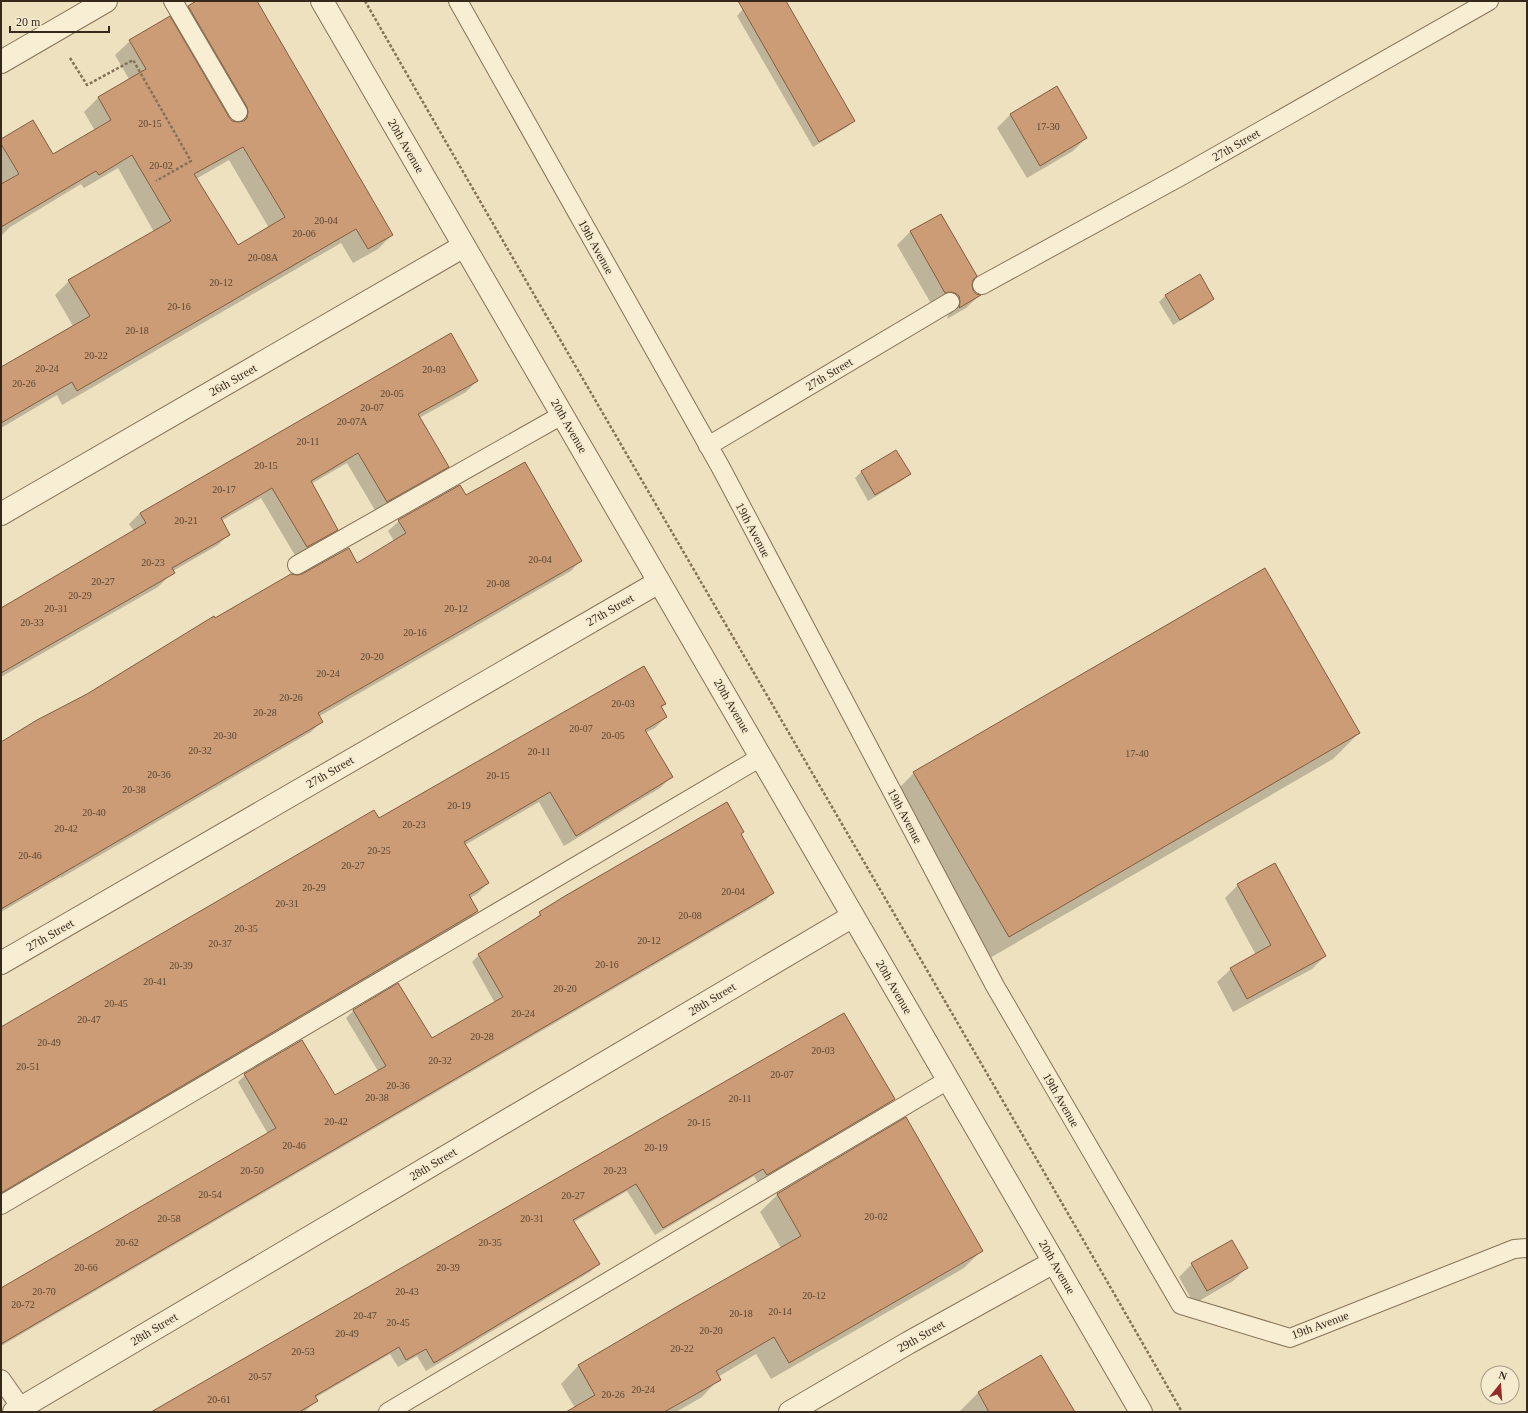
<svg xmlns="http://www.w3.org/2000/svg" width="1528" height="1413" viewBox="0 0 1528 1413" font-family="Georgia,serif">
	<rect width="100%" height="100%" fill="#ede1c0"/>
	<g fill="#0003" fill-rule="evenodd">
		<path d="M198,1h58l136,234 -14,14 -25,14 -12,-20 -279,162 -5,-10 -56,33v-60l72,-42 -18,-31 14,-14 85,-49 -36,-64 -34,20 -3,-4 -71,43 -9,9v-51l2,-1 -2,-2v-41l52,15 42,-25 -11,-19 14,-14 31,-19 -14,-24 15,-14 104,82 -60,-102 14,-15zM229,160l40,68 -31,18 -42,-67z"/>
		<polygon points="757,1 784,1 854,121 847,127 813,147 737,16 743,9"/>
		<polygon points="1057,88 1086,138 1073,151 1027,178 997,128 1010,115"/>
		<polygon points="940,215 972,279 970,285 972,291 979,296 966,308 947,319 948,316 946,310 932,305 897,245 910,232"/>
		<polygon points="1200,276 1213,299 1207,305 1173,325 1159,302 1165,296"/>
		<polygon points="477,381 466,392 419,418 448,467 437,478 376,512 347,463 311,484 337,529 326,540 296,557 261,498 221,521 229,534 218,545 173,571 173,572 158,587 1,677 1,609 134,531 129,524 140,513"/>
		<polygon points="861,472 909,474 903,480 868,501 855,478"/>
		<polygon points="465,496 581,560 571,571 318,717 321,722 311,732 61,878 61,877 1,912 1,743 87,695 215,619 296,576 357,564 394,541 388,531 399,521"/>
		<polygon points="665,704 661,708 666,717 655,728 645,733 672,776 660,788 564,846 539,802 465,845 488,883 477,894 470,898 477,911 466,922 1,1196 1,1028 378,820"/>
		<polygon points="1359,733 1333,759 983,962 888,799 914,773"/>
		<polygon points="1238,885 1325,956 1312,969 1233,1012 1217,982 1231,969 1256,955 1225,898"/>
		<polygon points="773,892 766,900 1,1346 1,1289 268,1134 238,1082 245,1075 335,1097 378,1071 346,1018 353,1011 398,984 432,1040 495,1003 472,962 479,955 534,921 540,913"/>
		<polygon points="844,1014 894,1099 886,1107 758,1183 754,1176 655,1235 627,1191 574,1222 599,1263 590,1272 426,1371 417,1356 398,1367 390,1354 315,1398 317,1401 304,1412 153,1412"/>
		<polygon points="778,1194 981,1251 964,1268 771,1379 756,1354 718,1377 719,1379 702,1397 676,1412 568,1412 575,1408 561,1384 578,1366 781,1248 760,1212"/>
		<polygon points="1192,1264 1247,1268 1233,1281 1194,1304 1179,1277"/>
		<polygon points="1041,1357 1073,1412 959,1412 978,1393"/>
	</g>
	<g fill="#cb9c76" stroke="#855c3e" fill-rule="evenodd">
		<path d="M196,1h61l136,234 -25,14 -12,-20 -279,162 -5,-9 -71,41v-56l89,-51 -22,-36 103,-59 -39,-66 -33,20 -3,-4 -95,56v-43l18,-10 -18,-30v-5l32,-19 20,34 58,-34 -13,-23 48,-28 -17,-29 41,-24 59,101 3,4 6,1 6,-1 3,-3 1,-6 -1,-5 -59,-101zM243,147l42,70 -47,28 -44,-71z"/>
		<polygon points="738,1 786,1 855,121 819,142"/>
		<polygon points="1057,86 1087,138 1040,166 1010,114"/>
		<polygon points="941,214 977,276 973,280 972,285 973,290 976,294 981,295 959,308 960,302 959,296 955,293 950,292 945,293 910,231"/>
		<polygon points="1200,274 1214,299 1180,320 1165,295"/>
		<polygon points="451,333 478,381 418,414 449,467 387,502 358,453 311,481 338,530 307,547 272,488 221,518 230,535 172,568 175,573 170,576 1,673 1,608 146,523 140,513"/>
		<polygon points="896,450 911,474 875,495 861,471"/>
		<polygon points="525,462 582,561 318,713 323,722 1,909 1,742 37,720 87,694 214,616 215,618 291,574 297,575 302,574 349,548 357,563 406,533 398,520 460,485 466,495"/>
		<polygon points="1265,568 1360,733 1009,937 913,772"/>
		<polygon points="644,666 666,704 661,706 667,717 645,730 673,777 576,836 550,792 464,842 489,883 469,895 478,911 1,1193 1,1027 374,810 379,818"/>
		<polygon points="727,802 744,832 741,834 774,893 1,1344 1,1288 276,1128 244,1074 302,1040 335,1095 386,1066 353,1010 398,983 432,1038 503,997 478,954 541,915 539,912 565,896"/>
		<polygon points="1275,863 1326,956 1247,999 1230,968 1271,945 1237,884"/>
		<polygon points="844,1013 895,1099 767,1175 763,1169 663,1228 636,1184 573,1220 600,1264 434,1363 426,1349 406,1360 399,1347 315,1396 318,1401 299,1412 151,1412"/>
		<polygon points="906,1117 983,1251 789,1363 774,1337 716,1371 721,1380 664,1412 566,1412 595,1395 578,1365 678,1306 801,1236 777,1194"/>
		<polygon points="1232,1240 1248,1268 1207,1291 1191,1263"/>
		<polygon points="1041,1355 1075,1412 989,1412 978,1392"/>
	</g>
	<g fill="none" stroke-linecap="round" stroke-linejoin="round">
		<g stroke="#867258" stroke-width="20">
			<g id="lane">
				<polyline points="173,1 238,112"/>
				<polyline points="458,1 721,468 995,986 1181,1305 1290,1338 1514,1249 1527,1248"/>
				<polyline points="982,285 1183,175 1489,1"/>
				<polyline points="708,446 950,302"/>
				<polyline points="297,565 562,415"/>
				<polyline points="1,1205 761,757"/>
				<polyline points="1,1379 24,1412"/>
				<polyline points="388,1412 948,1080"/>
			</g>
		</g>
		<g stroke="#867258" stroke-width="24">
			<g id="street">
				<polyline points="322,1 1141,1412"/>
				<polyline points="1,62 106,1"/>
				<polyline points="1,514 464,246"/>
				<polyline points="1,963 659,582"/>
				<polyline points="14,1412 853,916"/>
				<polyline points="790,1412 908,1343 1054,1262"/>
			</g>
		</g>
		<g stroke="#867258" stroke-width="2.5" stroke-dasharray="3 2" stroke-linecap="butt">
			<path d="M365,1c270,472 547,939 817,1411"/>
			<polyline points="70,58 87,85 133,60 191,161 156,181"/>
		</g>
		<use href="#lane" stroke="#f8eed3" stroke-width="18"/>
		<use href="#street" stroke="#f8eed3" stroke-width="22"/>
	</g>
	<g text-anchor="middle" stroke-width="3.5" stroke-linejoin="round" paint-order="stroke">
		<g font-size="10" fill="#5b4632">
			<text x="150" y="127">20-15</text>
			<text x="1048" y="130">17-30</text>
			<text x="161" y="169">20-02</text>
			<text x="326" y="224">20-04</text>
			<text x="304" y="237">20-06</text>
			<text x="263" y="261">20-08A</text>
			<text x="221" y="286">20-12</text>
			<text x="179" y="310">20-16</text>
			<text x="137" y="334">20-18</text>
			<text x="96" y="359">20-22</text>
			<text x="47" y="372">20-24</text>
			<text x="434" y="373">20-03</text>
			<text x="24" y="387">20-26</text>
			<text x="392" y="397">20-05</text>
			<text x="372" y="411">20-07</text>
			<text x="352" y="425">20-07A</text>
			<text x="308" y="445">20-11</text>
			<text x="266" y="469">20-15</text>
			<text x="224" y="493">20-17</text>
			<text x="186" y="524">20-21</text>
			<text x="540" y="563">20-04</text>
			<text x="153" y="566">20-23</text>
			<text x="103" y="585">20-27</text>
			<text x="498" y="587">20-08</text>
			<text x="80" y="599">20-29</text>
			<text x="56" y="612">20-31</text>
			<text x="456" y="612">20-12</text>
			<text x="32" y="626">20-33</text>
			<text x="415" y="636">20-16</text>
			<text x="372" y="660">20-20</text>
			<text x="328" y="677">20-24</text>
			<text x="291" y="701">20-26</text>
			<text x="623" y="707">20-03</text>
			<text x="265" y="716">20-28</text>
			<text x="581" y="732">20-07</text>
			<text x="225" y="739">20-30</text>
			<text x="613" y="739">20-05</text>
			<text x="200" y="754">20-32</text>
			<text x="539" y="755">20-11</text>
			<text x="1137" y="757">17-40</text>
			<text x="159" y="778">20-36</text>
			<text x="498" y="779">20-15</text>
			<text x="134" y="793">20-38</text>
			<text x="459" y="809">20-19</text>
			<text x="94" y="816">20-40</text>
			<text x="414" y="828">20-23</text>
			<text x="66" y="832">20-42</text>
			<text x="379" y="854">20-25</text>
			<text x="30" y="859">20-46</text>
			<text x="353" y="869">20-27</text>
			<text x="314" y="891">20-29</text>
			<text x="733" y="895">20-04</text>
			<text x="287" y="907">20-31</text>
			<text x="690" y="919">20-08</text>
			<text x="246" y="932">20-35</text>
			<text x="649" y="944">20-12</text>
			<text x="220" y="947">20-37</text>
			<text x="607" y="968">20-16</text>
			<text x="181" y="969">20-39</text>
			<text x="155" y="985">20-41</text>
			<text x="565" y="992">20-20</text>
			<text x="116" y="1007">20-45</text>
			<text x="523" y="1017">20-24</text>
			<text x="89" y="1023">20-47</text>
			<text x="482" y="1040">20-28</text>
			<text x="49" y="1046">20-49</text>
			<text x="823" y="1054">20-03</text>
			<text x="440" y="1064">20-32</text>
			<text x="28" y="1070">20-51</text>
			<text x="782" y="1078">20-07</text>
			<text x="398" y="1089">20-36</text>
			<text x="377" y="1101">20-38</text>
			<text x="740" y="1102">20-11</text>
			<text x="336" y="1125">20-42</text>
			<text x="699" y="1126">20-15</text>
			<text x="294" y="1149">20-46</text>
			<text x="656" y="1151">20-19</text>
			<text x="252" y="1174">20-50</text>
			<text x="615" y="1174">20-23</text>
			<text x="210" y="1198">20-54</text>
			<text x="573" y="1199">20-27</text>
			<text x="876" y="1220">20-02</text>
			<text x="169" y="1222">20-58</text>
			<text x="532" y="1222">20-31</text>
			<text x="127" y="1246">20-62</text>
			<text x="490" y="1246">20-35</text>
			<text x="86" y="1271">20-66</text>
			<text x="448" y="1271">20-39</text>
			<text x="44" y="1295">20-70</text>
			<text x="407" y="1295">20-43</text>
			<text x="814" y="1299">20-12</text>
			<text x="23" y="1308">20-72</text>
			<text x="780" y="1315">20-14</text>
			<text x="741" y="1317">20-18</text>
			<text x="365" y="1319">20-47</text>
			<text x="398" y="1326">20-45</text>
			<text x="711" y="1334">20-20</text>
			<text x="347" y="1337">20-49</text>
			<text x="682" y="1352">20-22</text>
			<text x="303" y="1355">20-53</text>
			<text x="260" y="1380">20-57</text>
			<text x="643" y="1393">20-24</text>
			<text x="613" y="1398">20-26</text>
			<text x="219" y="1403">20-61</text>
		</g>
		<g font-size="12" fill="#36291c" stroke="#f5ebcf">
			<text transform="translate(1236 145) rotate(-30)" y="4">27th Street</text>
			<text transform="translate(406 146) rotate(60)" y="4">20th Avenue</text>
			<text transform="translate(596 247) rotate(61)" y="4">19th Avenue</text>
			<text transform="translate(829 374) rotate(-31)" y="4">27th Street</text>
			<text transform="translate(233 380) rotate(-30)" y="4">26th Street</text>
			<text transform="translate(569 426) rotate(60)" y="4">20th Avenue</text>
			<text transform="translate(753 530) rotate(62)" y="4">19th Avenue</text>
			<text transform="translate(610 610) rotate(-30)" y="4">27th Street</text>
			<text transform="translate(732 706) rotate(60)" y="4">20th Avenue</text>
			<text transform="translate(330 772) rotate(-30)" y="4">27th Street</text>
			<text transform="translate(905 816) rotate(62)" y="4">19th Avenue</text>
			<text transform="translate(50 935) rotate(-30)" y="4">27th Street</text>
			<text transform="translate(894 987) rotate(60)" y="4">20th Avenue</text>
			<text transform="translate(712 999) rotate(-31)" y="4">28th Street</text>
			<text transform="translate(1061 1100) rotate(60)" y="4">19th Avenue</text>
			<text transform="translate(433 1164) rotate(-31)" y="4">28th Street</text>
			<text transform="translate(1057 1267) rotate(60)" y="4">20th Avenue</text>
			<text transform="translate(1320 1325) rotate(-20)" y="4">19th Avenue</text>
			<text transform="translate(154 1329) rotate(-31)" y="4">28th Street</text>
			<text transform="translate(921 1336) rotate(-30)" y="4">29th Street</text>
		</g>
	</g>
	<rect width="1528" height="1413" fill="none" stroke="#36291c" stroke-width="4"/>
	<g transform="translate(1500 1385) rotate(17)"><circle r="19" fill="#f5ebcf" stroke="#a99d87"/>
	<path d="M0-3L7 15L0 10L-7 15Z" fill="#942b29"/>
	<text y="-6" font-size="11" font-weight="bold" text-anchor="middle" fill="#36291c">N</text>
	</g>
	<path d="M10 26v6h99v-6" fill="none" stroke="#36291c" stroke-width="2"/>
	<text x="16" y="26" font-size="12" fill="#36291c" stroke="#f5ebcf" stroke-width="3" paint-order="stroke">20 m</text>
</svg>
